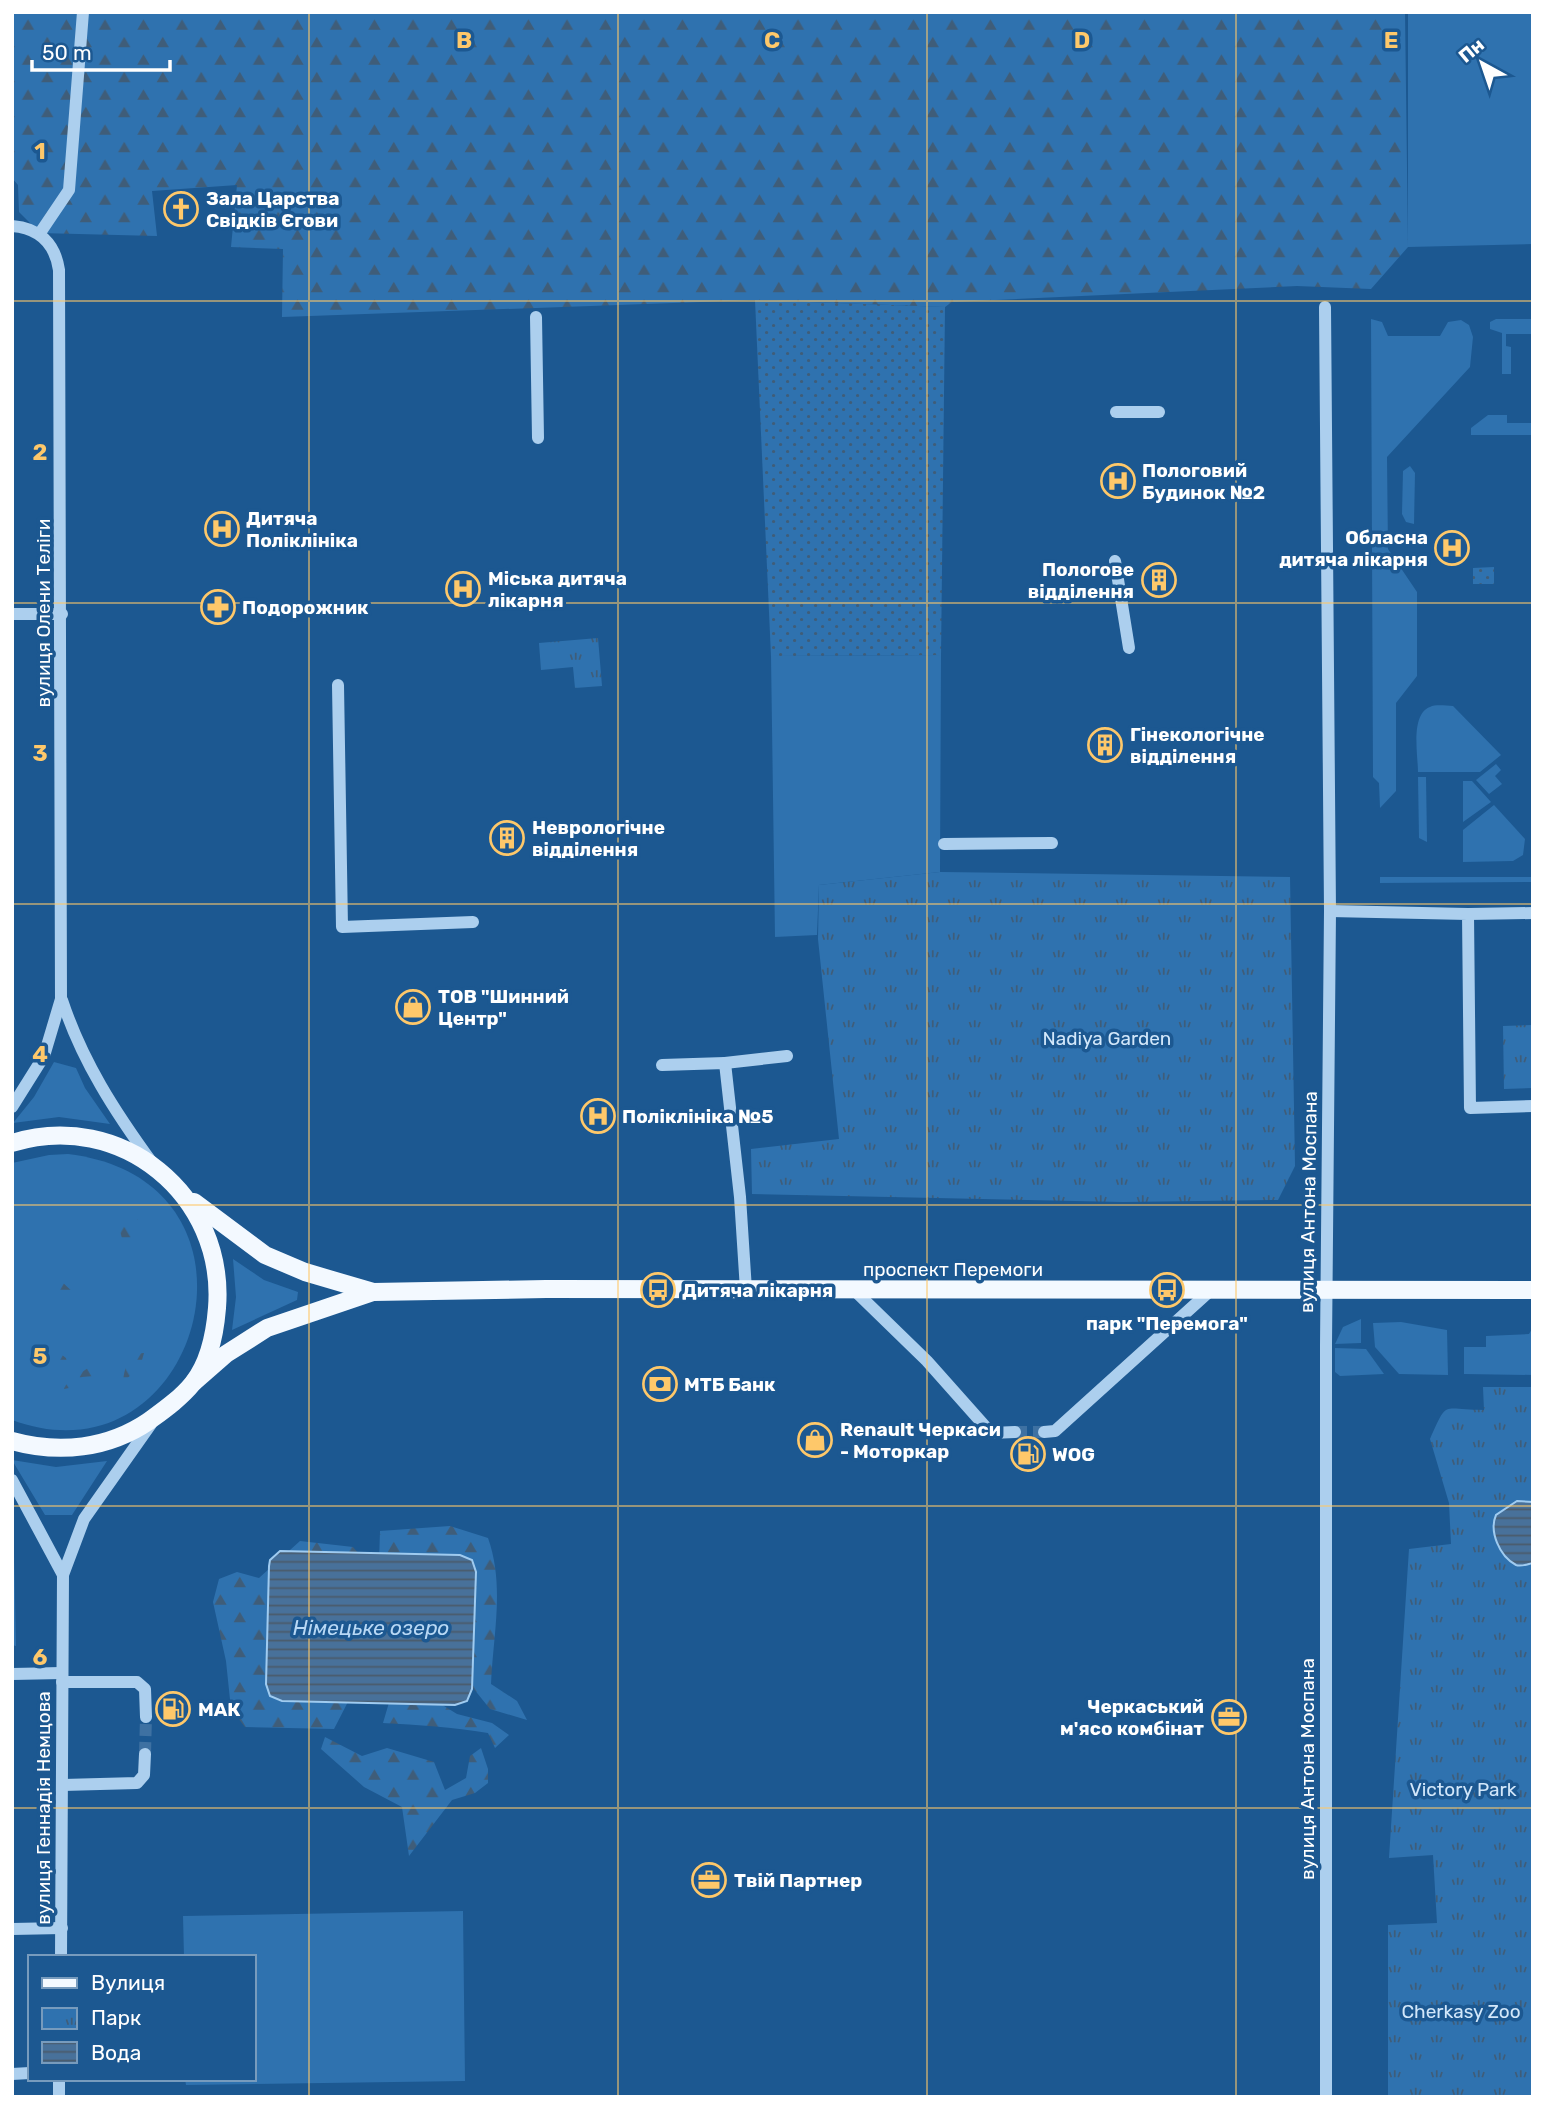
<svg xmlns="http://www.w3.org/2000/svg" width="1545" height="2109" viewBox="0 0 1545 2109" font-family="Rubik,sans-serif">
	<defs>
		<pattern id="forest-firs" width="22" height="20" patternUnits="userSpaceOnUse" patternTransform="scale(1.75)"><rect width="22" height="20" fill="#2f72af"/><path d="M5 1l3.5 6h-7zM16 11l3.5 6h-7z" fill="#3f5d79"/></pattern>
		<pattern id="park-tufts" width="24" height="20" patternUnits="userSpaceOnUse" patternTransform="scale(1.75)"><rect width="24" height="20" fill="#2f72af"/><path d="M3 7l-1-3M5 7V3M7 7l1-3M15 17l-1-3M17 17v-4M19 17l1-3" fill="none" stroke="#3f5d79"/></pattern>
		<pattern id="garden-dots" width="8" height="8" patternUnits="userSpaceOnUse" patternTransform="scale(1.75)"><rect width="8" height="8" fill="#2f72af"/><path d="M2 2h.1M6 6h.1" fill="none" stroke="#3f5d79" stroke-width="1.8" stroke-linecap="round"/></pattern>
		<pattern id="water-rules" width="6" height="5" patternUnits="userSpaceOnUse" patternTransform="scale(1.75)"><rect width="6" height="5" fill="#48719a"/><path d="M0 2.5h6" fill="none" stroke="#4a5b6b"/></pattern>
	</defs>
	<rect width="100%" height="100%" fill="#1c5891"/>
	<g fill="#2f72af">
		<polygon points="1408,12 1533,12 1533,244 1408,247"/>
		<polygon points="1371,319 1382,322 1388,336 1440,336 1448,322 1461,320 1469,325 1473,337 1470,367 1387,457 1388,549 1417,592 1417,676 1396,703 1396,791 1380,808 1379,783 1373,777"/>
		<polygon points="1496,319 1533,319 1533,334 1506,334 1506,346 1511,347 1511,374 1502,374 1502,333 1490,329 1490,322"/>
		<polygon points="1488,415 1507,415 1507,423 1533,423 1533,435 1471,435 1471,428"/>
		<polygon points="1410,466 1415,473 1414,524 1406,522 1402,514 1403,471"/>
		<polygon points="941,655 940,872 819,885 817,935 775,937 771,656"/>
		<path d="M1453,706l48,49 -21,17h-62c0,-16 -8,-58 12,-65 6,-3 16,-1 23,-1z"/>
		<polygon points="1496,764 1501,770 1495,776 1502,784 1489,794 1476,780"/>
		<polygon points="1418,777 1426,777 1427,842 1419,838"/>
		<polygon points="1463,781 1472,781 1491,802 1463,822"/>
		<polygon points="1494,805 1525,839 1523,855 1513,861 1463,862 1463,830"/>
		<polygon points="1380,877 1533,877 1533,882 1380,883"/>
		<polygon points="54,1062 76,1068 85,1088 110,1124 59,1117 13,1123 34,1097"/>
		<path d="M68,1154c218,26 133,336 -56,266v-257l37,-8z"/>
		<polygon points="233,1259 264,1280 298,1292 297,1300 232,1330 236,1297"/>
		<polygon points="1361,1319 1361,1343 1335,1344 1343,1327"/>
		<polygon points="1401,1322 1447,1330 1448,1375 1399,1374 1375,1347 1373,1323"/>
		<polygon points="1533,1327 1533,1375 1464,1374 1464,1347 1486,1347 1486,1336 1529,1334"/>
		<polygon points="1335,1348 1366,1349 1384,1374 1340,1376 1335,1372"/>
		<polygon points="12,1460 56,1467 107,1461 72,1515 45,1515"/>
		<polygon points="12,1551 14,1553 16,1646 12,1645"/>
		<polygon points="463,1911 465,2081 186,2085 185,2079 254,2079 254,1957 184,1957 183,1916"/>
	</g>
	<g fill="url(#forest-firs)">
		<polygon points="12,12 1405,12 1408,247 1371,289 1297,286 952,302 945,307 755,300 282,317 283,249 231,247 237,185 152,191 157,236 40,233 19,212 18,185 12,178"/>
		<polygon points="137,1219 141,1225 139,1240 124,1246 119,1227"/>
		<polygon points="58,1278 79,1298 69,1313 53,1305"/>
		<polygon points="57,1351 66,1358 69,1371 79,1374 88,1368 94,1372 94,1376 82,1377 74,1387 64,1389 54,1354"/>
		<path d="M144,1353l-4,14 -17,15c1,-14 6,-29 21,-29z"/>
		<path d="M450,1526l38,12c17,48 5,97 3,146l26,17 10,19 -37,-11 -29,-36 -82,-110 1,-32z"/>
		<polygon points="300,1541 353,1547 365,1561 353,1692 334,1729 245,1727 231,1709 226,1661 213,1602 219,1579 237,1572 259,1578"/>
		<path d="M393,1689l38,9 26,16 35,9 17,12 -14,13 -7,-15c-35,-6 -70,-8 -105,-10z"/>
		<polygon points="325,1737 362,1756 387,1748 434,1762 445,1790 466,1778 470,1756 481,1748 488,1769 488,1783 475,1793 452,1800 409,1856 402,1807 364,1787 321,1749"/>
	</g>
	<g fill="url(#park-tufts)">
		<polygon points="598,638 602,686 575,688 573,667 541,670 539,643"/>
		<polygon points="940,872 1290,877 1295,1166 1278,1200 1123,1202 752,1194 751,1149 839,1139 818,939 819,885"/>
		<polygon points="1533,1025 1533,1088 1504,1089 1503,1026"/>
		<path d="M1483,1387h50v710h-145v-172l49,-2 -4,-68 -44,3 20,-309 42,-5 -2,-41 -19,-64c18,-40 11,-29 54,-29z"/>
	</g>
	<g fill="url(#garden-dots)">
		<polygon points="755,300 945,307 941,655 771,656"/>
		<polygon points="1494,567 1494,584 1473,584 1473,568"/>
	</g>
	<g fill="url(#water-rules)" stroke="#9fcbf0" stroke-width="2">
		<path d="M1517,1501l16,1v61c-5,1 -12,4 -17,2 -17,-9 -27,-34 -20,-50z"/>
		<polygon points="280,1551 460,1555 472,1560 476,1572 472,1689 467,1701 455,1705 282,1701 270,1696 266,1684 269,1566 270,1560"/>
	</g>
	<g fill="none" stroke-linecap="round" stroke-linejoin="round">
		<g stroke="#3e71a2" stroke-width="12" stroke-dasharray="12 6" stroke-linecap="butt">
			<polyline points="1015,1432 1044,1432"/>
			<polyline points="145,1754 146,1717"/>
		</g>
		<g stroke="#accfee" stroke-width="12">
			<path d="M12,226c27,2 43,17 47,44l2,729 -17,57 -32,51"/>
			<polyline points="40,233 69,190 83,12"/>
			<polyline points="1325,307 1330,911 1326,1345 1326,2097"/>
			<polyline points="536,317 538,438"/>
			<polyline points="1116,412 1159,412"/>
			<polyline points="1115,561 1129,648"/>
			<polyline points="12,614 62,614"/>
			<polyline points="338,685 342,927 473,922"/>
			<polyline points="944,844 1052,843"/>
			<polyline points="1330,911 1468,914 1470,1108 1533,1106"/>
			<polyline points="1468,914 1533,913"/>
			<path d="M62,1000c20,61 53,112 91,164"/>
			<polyline points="725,1063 787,1056"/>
			<polyline points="662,1065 725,1063 740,1197 746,1290"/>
			<polyline points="854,1290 927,1361 991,1433 1015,1432"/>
			<polyline points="1044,1432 1055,1431 1211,1290"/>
			<polyline points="12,1480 63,1575"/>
			<polyline points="12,1674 62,1673"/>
			<polyline points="62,1682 137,1682 145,1689 146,1717"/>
			<polyline points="63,1785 137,1783 144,1775 145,1754"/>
			<polyline points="12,1929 62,1928"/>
			<polyline points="61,1957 63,1575 84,1519 151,1424"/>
			<polyline points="12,2074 30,2073"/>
			<polyline points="59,2079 59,2097"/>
		</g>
		<g stroke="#f3f9ff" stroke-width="18">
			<path d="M12,1143c109,-34 214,53 205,165 -2,25 -8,55 -24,75 -12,15 -29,27 -44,38 -41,28 -90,33 -137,20"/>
			<polyline points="194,1202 265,1255 305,1272 373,1292"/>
			<polyline points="194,1382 226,1354 267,1328 373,1292 546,1289 1533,1290"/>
		</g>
	</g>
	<path fill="none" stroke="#fec86a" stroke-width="2" stroke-opacity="0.55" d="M309,12v2085M618,12v2085M927,12v2085M1236,12v2085M12,301h1521M12,603h1521M12,904h1521M12,1205h1521M12,1506h1521M12,1808h1521"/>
	<defs>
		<g id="church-ring" transform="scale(1.75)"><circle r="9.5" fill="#1c5891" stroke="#fec86a" stroke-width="1.5"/><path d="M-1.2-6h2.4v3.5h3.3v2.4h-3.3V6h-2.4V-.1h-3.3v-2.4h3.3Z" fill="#fec86a"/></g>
		<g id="hospital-ring" transform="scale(1.75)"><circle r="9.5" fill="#1c5891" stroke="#fec86a" stroke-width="1.5"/><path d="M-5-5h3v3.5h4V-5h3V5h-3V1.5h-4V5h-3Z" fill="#fec86a"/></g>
		<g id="building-ring" transform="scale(1.75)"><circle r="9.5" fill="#1c5891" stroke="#fec86a" stroke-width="1.5"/><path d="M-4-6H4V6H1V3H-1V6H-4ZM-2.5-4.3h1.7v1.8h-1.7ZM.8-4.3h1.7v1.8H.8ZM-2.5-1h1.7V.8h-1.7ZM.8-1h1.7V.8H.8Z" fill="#fec86a"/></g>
		<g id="pharmacy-ring" transform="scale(1.75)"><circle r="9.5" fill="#1c5891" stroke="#fec86a" stroke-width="1.5"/><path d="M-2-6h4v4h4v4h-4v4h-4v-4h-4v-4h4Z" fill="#fec86a"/></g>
		<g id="shop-ring" transform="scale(1.75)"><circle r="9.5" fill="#1c5891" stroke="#fec86a" stroke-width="1.5"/><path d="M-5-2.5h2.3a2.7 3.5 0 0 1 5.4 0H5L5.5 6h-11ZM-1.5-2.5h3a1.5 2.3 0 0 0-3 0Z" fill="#fec86a"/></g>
		<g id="bus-ring" transform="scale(1.75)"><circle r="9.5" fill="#1c5891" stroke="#fec86a" stroke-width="1.5"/><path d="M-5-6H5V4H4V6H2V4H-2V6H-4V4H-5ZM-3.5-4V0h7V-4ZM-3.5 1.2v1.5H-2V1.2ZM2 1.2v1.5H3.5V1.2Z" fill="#fec86a"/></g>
		<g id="bank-ring" transform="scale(1.75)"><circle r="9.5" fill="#1c5891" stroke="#fec86a" stroke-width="1.5"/><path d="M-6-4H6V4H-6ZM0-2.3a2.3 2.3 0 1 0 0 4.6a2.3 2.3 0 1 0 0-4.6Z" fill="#fec86a"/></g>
		<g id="fuel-ring" transform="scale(1.75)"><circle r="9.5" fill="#1c5891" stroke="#fec86a" stroke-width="1.5"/><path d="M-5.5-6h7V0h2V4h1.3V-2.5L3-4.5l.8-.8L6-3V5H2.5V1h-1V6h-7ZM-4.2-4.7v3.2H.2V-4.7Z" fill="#fec86a"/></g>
		<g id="office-ring" transform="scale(1.75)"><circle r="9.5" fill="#1c5891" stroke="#fec86a" stroke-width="1.5"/><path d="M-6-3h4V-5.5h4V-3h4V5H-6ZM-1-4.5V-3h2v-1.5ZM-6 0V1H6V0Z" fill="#fec86a"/></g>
	</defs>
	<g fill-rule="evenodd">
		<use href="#church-ring" x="181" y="209"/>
		<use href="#hospital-ring" x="1118" y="481"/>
		<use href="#hospital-ring" x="222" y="529"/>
		<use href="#hospital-ring" x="1452" y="548"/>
		<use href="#building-ring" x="1159" y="580"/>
		<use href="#hospital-ring" x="463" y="589"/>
		<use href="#pharmacy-ring" x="218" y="607"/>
		<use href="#building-ring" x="1105" y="745"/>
		<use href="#building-ring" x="507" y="838"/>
		<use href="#shop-ring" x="413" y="1007"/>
		<use href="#hospital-ring" x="598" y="1116"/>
		<use href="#bus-ring" x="658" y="1290"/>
		<use href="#bus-ring" x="1167" y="1290"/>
		<use href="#bank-ring" x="660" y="1384"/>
		<use href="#shop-ring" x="815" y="1440"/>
		<use href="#fuel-ring" x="1028" y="1454"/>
		<use href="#fuel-ring" x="173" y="1709"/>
		<use href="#office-ring" x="1229" y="1717"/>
		<use href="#office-ring" x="709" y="1880"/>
	</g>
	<g text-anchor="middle" stroke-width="7" stroke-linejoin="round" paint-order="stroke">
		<g font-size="19" font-weight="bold" fill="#fff" stroke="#1c5891" text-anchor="start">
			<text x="206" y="205">Зала Царства<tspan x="206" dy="22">Свідків Єгови</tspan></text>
			<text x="1142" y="477">Пологовий<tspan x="1142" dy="22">Будинок №2</tspan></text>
			<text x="246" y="525">Дитяча<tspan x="246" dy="22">Поліклініка</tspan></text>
			<text x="1428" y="544" text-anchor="end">Обласна<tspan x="1428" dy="22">дитяча лікарня</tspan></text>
			<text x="1134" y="576" text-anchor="end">Пологове<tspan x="1134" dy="22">відділення</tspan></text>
			<text x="488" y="585">Міська дитяча<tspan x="488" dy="22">лікарня</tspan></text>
			<text x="242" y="614">Подорожник</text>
			<text x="1130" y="741">Гінекологічне<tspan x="1130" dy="22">відділення</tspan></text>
			<text x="532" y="834">Неврологічне<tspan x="532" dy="22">відділення</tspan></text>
			<text x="438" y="1003">ТОВ "Шинний<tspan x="438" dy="22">Центр"</tspan></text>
			<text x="622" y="1123">Поліклініка №5</text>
			<text x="682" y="1297">Дитяча лікарня</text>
			<text x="1167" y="1330" text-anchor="middle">парк "Перемога"</text>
			<text x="684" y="1391">МТБ Банк</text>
			<text x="840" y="1436">Renault Черкаси<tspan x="840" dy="22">- Моторкар</tspan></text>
			<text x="1052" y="1461">WOG</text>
			<text x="1204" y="1713" text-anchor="end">Черкаський<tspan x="1204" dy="22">м'ясо комбінат</tspan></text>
			<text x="198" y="1716">МАК</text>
			<text x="734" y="1887">Твій Партнер</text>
		</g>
		<g font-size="19" fill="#fff" stroke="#1c5891">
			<text transform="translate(43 613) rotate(-90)" y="7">вулиця Олени Теліги</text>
			<text transform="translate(1308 1202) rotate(-89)" y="7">вулиця Антона Моспана</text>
			<text x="953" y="1276">проспект Перемоги</text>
			<text transform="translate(1307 1769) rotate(-90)" y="7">вулиця Антона Моспана</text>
			<text transform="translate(43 1808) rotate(-90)" y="7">вулиця Геннадія Немцова</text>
		</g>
		<g font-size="19" fill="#d2e7fa" stroke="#1c5891">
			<text x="1107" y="1045">Nadiya Garden</text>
			<text x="1463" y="1796">Victory Park</text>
			<text x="1461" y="2018">Cherkasy Zoo</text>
		</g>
		<g font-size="21" font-style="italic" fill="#b8d8f5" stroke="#1c5891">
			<text x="371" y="1635">Німецьке озеро</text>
		</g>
	</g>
	<g font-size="23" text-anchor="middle" font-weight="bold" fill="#fec86a" stroke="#1c5891" stroke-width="7" stroke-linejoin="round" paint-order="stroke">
		<text x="464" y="48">B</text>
		<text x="772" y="48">C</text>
		<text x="1082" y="48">D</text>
		<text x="1391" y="48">E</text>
		<text x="40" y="159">1</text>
		<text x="40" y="460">2</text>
		<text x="40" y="761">3</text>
		<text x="40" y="1062">4</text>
		<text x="40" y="1364">5</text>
		<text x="40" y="1665">6</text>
	</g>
	<rect width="1545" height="2109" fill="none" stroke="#ffffff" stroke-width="28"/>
	<rect x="28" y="1955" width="228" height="126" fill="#1c5891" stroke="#779bbd" stroke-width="2"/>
	<rect x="42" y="1978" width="35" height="10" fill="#f3f9ff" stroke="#779bbd" stroke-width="2"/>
	<text x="91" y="1990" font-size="21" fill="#ffffff">Вулиця</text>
	<rect x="42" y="2008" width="35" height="21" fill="url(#park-tufts)" stroke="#779bbd" stroke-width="2"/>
	<text x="91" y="2025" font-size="21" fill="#ffffff">Парк</text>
	<rect x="42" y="2042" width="35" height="21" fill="url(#water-rules)" stroke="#779bbd" stroke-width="2"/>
	<text x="91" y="2060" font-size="21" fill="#ffffff">Вода</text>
	<g transform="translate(1482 63) rotate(320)" stroke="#1c5891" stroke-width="5" paint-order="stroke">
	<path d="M0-5L12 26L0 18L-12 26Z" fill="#ffffff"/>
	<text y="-10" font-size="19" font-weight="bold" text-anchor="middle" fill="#ffffff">Пн</text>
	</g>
	<path d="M32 60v10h138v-10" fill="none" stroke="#ffffff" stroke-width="3.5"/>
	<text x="42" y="60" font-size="21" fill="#ffffff" stroke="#1c5891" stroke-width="5" paint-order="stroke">50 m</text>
</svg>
